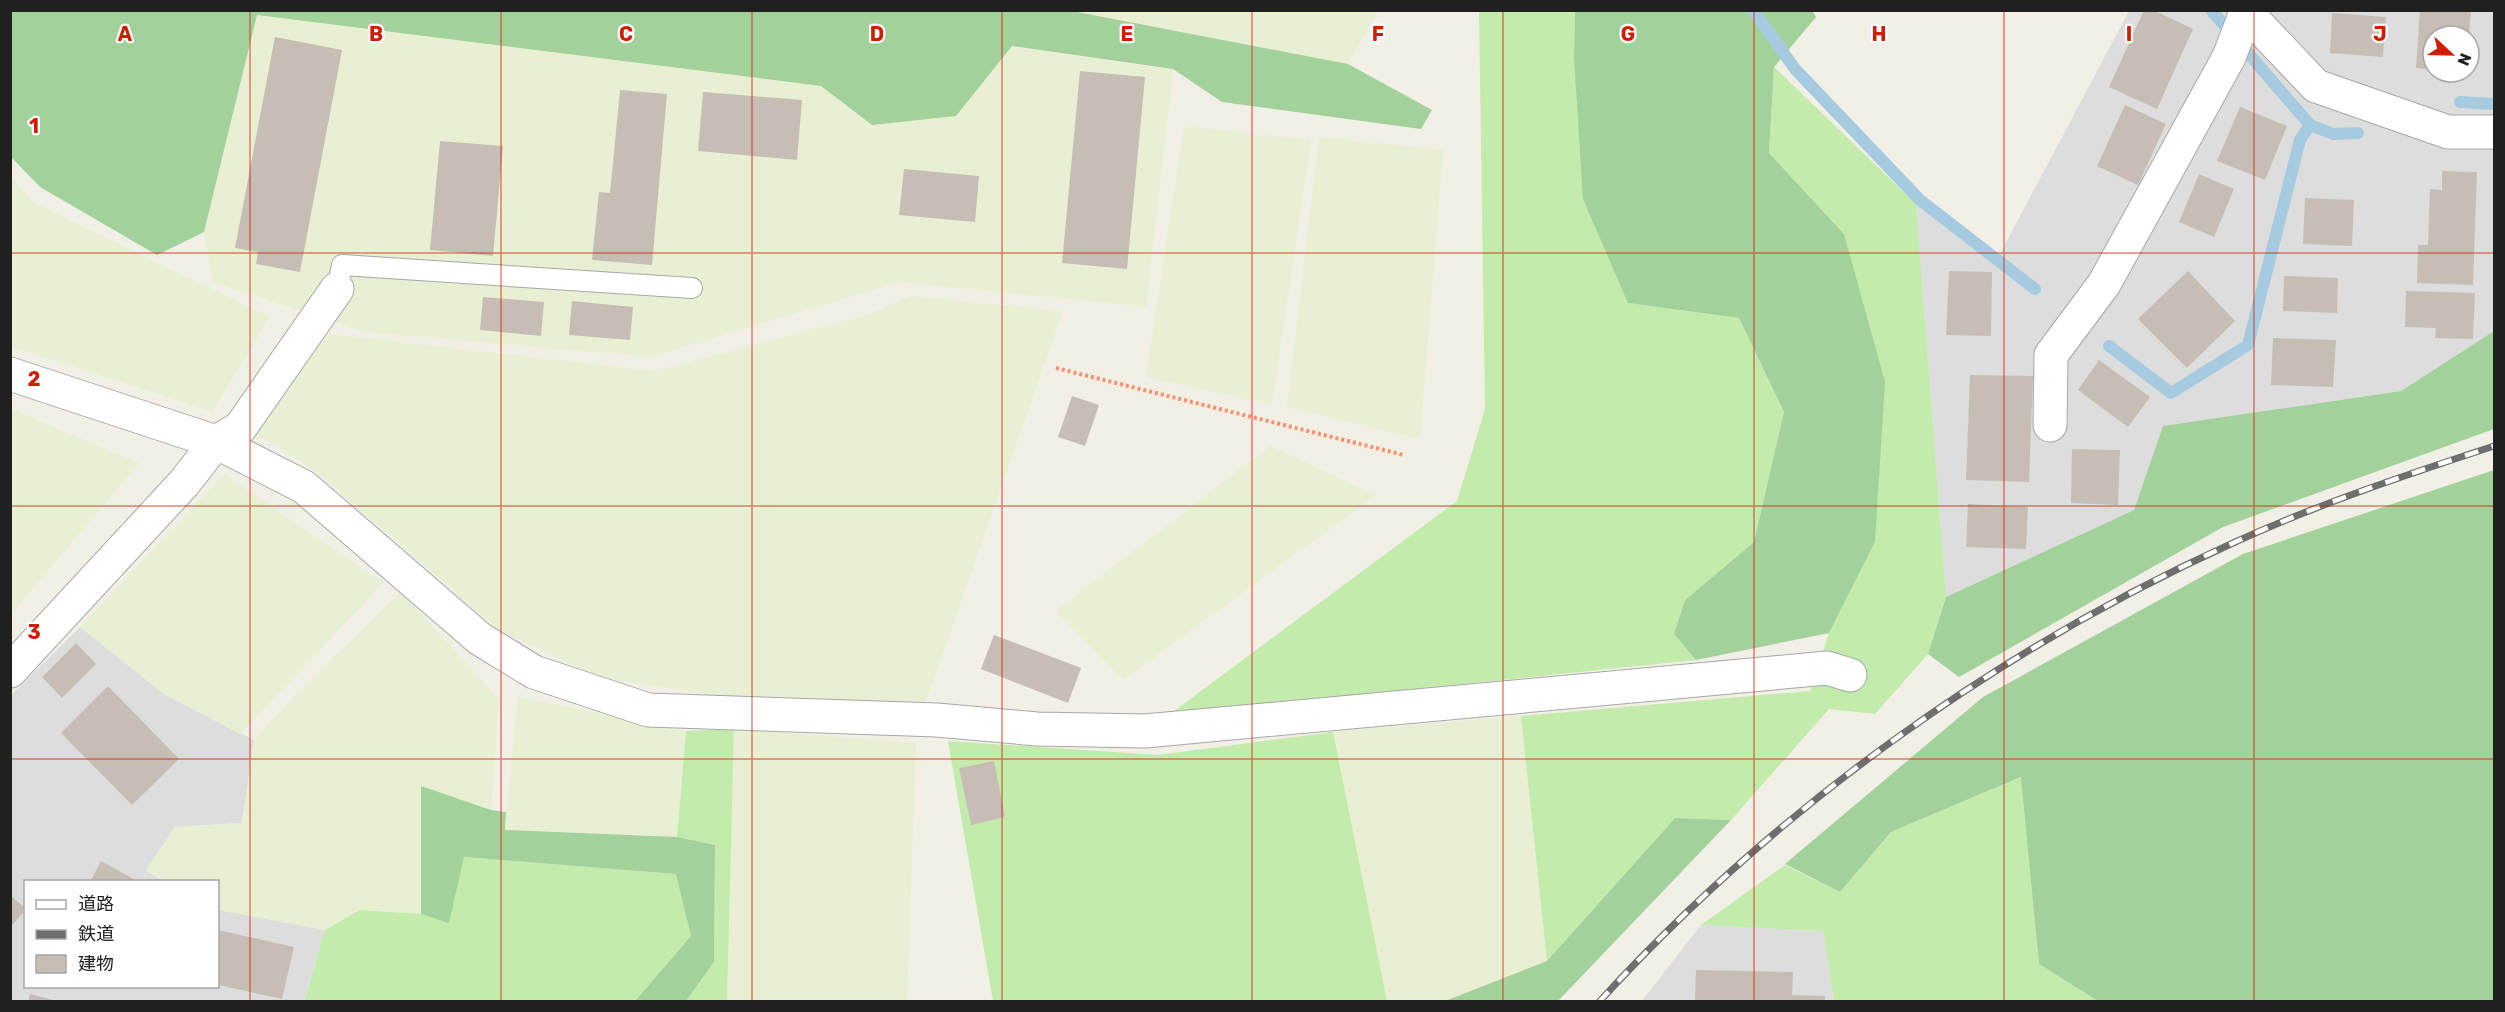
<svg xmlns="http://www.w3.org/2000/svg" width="2505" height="1012" viewBox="0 0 2505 1012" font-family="Rubik,'Noto Sans JP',sans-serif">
	<rect width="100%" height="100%" fill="#f1efe6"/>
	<g fill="#dedddd" fill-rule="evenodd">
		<path d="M2129,11h365v320l-93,60 -237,35 -30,84 -188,87 -30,-393 79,59zM2433,36h36v36h-36z"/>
		<polygon points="80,627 164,694 254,740 242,823 175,827 146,871 164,881 26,882 26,986 218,986 218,910 325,930 304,1001 11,1002 11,695"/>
		<polygon points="1701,925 1823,931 1834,1001 1641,1002"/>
	</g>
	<g fill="#e9efd2">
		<polygon points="1072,11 1378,11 1348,64"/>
		<polygon points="257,15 821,86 872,125 956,116 1011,46 1173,70 1146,307 899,282 650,357 365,332 213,282 204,232"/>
		<polygon points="1184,126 1311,140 1272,404 1146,377"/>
		<polygon points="1319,137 1443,150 1420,439 1287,407"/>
		<polygon points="11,177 34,203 270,317 212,412 11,346"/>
		<polygon points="910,296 1063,311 924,707 725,696 604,679 497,629 317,472 254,432 323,333 655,371 865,316"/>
		<polygon points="11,409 139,463 11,614"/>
		<polygon points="1270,446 1376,495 1123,680 1056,611"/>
		<polygon points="224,474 383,583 240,734 164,694 80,627"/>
		<polygon points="401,592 499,699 491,810 422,787 421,914 360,910 325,930 218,910 218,882 164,881 146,870 175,827 242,823 254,740 299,691"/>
		<polygon points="518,697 686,731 677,837 505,830"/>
		<polygon points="1521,716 1547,961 1445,1001 1387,1001 1333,732"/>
		<polygon points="734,729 916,743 907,1001 727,1002"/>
	</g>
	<g fill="#c2ebac">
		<polygon points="1479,11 1575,11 1574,57 1628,303 1739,318 1784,412 1754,542 1685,600 1674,634 1696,660 1170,714 1457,501 1485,409"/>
		<polygon points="1774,67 1916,204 1946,597 1928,654 1875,714 1829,709 1731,820 1675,818 1547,961 1521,716 1810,691 1829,633 1875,542 1844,234 1769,153"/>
		<polygon points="734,729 727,1001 686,1001 714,962 715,845 677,837 686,731"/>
		<polygon points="1333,732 1387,1001 993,1001 948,741 1158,755"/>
		<polygon points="2022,777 2039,964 2098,1001 1834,1001 1823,931 1701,925 1785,865 1840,892 1891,832"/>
		<polygon points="463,857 677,874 691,936 635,1001 304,1002 325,930 360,910 421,914 449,922"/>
	</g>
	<g fill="#a3d19b">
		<polygon points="1812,10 1816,17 1774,67 1769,153 1844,234 1885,382 1875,542 1829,633 1696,660 1674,634 1685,600 1754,542 1784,412 1739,318 1628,303 1583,199 1574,57 1575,11"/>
		<polygon points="10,11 1072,11 1348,64 1432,110 1421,129 1222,102 1173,69 1012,46 956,116 872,125 821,86 257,15 204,232 157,255 40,187 11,157"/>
		<polygon points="2494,331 2494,429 2223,527 1959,677 1928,654 1946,597 2134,510 2163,426 2401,391"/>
		<polygon points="2494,470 2494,1001 2098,1001 2039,964 2021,777 1891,832 1840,892 1785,864 1983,697 2243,554"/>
		<polygon points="421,786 491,810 506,812 505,830 677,837 715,845 714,962 686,1001 635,1001 691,936 676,874 464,857 449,923 421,914"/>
		<polygon points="1675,818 1731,820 1558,1001 1445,1001 1547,961"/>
	</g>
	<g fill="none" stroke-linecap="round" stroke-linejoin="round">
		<g stroke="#a6cadf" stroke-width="12">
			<polyline points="1753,10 1795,69 1920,200 2035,289"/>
			<polyline points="2211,10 2310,125 2333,134 2358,133"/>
			<polyline points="2460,102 2494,104"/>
			<polyline points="2109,346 2171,393 2248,345 2300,140 2310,125"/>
		</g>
	</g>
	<g fill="#c6beb5">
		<polygon points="2144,10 2153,10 2193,29 2157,109 2109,87"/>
		<polygon points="2420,10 2471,10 2469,36 2433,36 2433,70 2416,68"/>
		<polygon points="2332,13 2386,17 2383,57 2330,53"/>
		<polygon points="275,37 342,50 300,272 256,264 258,252 235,248"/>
		<polygon points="1080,71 1145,77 1127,269 1062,263"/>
		<polygon points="620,90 667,94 652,265 592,260 599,192 610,193"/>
		<polygon points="703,92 802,100 797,160 698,151"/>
		<polygon points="2125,105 2166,124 2138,185 2097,166"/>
		<polygon points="2240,107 2287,126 2265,180 2217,161"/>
		<polygon points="440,141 503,146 493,256 430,250"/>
		<polygon points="904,169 979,176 975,222 899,215"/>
		<polygon points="2442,171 2477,172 2473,285 2417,283 2418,245 2428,245 2430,189 2442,190"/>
		<polygon points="2199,174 2234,189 2214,237 2179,222"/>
		<polygon points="2305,198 2354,200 2352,246 2303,244"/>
		<polygon points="1949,271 1992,272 1991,336 1946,335"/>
		<polygon points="2188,271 2235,321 2187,368 2138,319"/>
		<polygon points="2284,276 2338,278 2337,313 2283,311"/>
		<polygon points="2406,291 2475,293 2473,339 2435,338 2436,328 2405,327"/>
		<polygon points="483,297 544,302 541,336 480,330"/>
		<polygon points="572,301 633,307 630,340 569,335"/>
		<polygon points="2273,338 2336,340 2333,387 2271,385"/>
		<polygon points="2099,360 2150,397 2128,427 2078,390"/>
		<polygon points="1970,375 2033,376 2029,482 1966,480"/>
		<polygon points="1072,396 1099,405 1085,446 1058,437"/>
		<polygon points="2072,449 2120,450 2118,505 2071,503"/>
		<polygon points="1968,504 2028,507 2026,549 1966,547"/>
		<polygon points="994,635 1081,668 1068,703 981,669"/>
		<polygon points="76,643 96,664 62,698 42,677"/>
		<polygon points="108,686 179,759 132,805 61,733"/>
		<polygon points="994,761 1005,817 971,825 959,768"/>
		<polygon points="101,861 139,882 90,882"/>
		<polygon points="10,895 26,909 10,928"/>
		<polygon points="218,930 294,947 282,999 218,985"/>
		<polygon points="1696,970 1793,972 1792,995 1825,996 1825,1002 1695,1002"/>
		<polygon points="30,994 57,1001 57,1002 28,1002"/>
	</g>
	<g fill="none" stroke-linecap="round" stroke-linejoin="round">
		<g stroke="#a7a7a7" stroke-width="22">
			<polyline id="lane" points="337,289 342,265 692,288"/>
		</g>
		<g stroke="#a7a7a7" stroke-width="35">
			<g id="street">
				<polyline points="2244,10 2316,86 2448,132 2494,132"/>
				<polyline points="10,374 216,442 304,487 480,639 534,672 648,710 937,720 1037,729 1145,731 1827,668 1850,675"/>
				<polyline points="2050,425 2051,355 2104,284 2229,57 2247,10"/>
				<polyline points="10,671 184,483 216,442 240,428 337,289"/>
			</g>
		</g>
		<polyline stroke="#fc8f6c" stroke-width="4" stroke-dasharray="3 3" stroke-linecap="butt" points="1056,368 1404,455"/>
		<use href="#lane" stroke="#fff" stroke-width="20"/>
		<use href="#street" stroke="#fff" stroke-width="33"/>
		<g stroke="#6e6e6e" stroke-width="7">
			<path id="rail" d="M1599,1002c175,-192 399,-353 634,-459 85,-39 173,-68 261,-97"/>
		</g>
		<use href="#rail" stroke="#fff" stroke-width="4.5" stroke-dasharray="14" stroke-linecap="butt"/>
	</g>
	<path fill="none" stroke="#d01d00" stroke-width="1.5" stroke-opacity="0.55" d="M250,10v992M501,10v992M752,10v992M1002,10v992M1252,10v992M1503,10v992M1754,10v992M2004,10v992M2254,10v992M10,253h2484M10,506h2484M10,759h2484"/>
	<g font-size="20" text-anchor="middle" font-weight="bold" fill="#d01d00" stroke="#fff" stroke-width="4.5" stroke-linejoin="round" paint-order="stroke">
		<text x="125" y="41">A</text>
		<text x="376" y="41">B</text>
		<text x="626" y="41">C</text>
		<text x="877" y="41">D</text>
		<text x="1127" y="41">E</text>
		<text x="1378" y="41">F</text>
		<text x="1628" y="41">G</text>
		<text x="1879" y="41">H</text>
		<text x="2129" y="41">I</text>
		<text x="2380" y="41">J</text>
		<text x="34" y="133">1</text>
		<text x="34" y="386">2</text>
		<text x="34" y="639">3</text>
	</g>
	<rect width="2505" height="1012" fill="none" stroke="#202020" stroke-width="24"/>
	<rect x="24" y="880" width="195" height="108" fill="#ffffff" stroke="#a6a6a6" stroke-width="1.5"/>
	<rect x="36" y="900" width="30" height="9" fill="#ffffff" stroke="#a6a6a6" stroke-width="1.5"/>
	<text x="78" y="910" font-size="18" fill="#202020">道路</text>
	<rect x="36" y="930" width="30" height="9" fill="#6e6e6e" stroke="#a6a6a6" stroke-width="1.5"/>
	<text x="78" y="940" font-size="18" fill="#202020">鉄道</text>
	<rect x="36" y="955" width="30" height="18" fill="#c6beb5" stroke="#a6a6a6" stroke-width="1.5"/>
	<text x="78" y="970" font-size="18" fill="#202020">建物</text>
	<g transform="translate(2451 54) rotate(112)"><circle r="28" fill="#ffffff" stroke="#a6a6a6" stroke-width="1.5"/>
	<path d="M0-4.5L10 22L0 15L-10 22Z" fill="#d01d00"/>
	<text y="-9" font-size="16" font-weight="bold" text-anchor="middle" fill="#202020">N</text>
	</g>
</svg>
